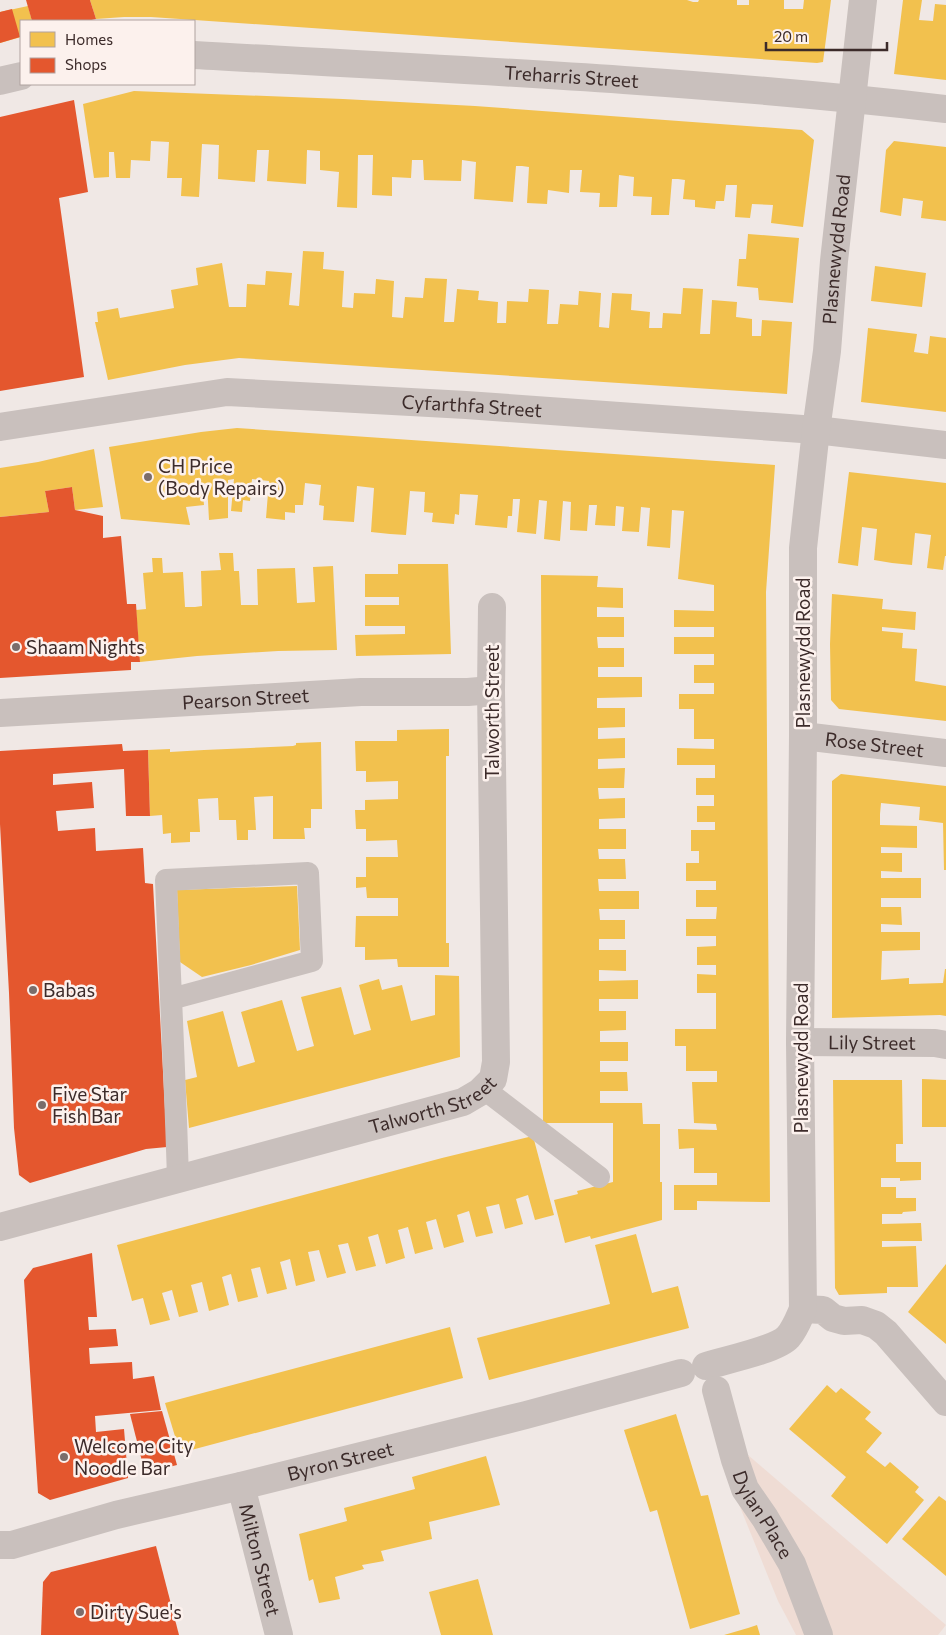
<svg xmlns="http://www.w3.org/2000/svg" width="946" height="1635" viewBox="0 0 946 1635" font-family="Commissioner,sans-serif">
	<rect width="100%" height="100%" fill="#f0e8e5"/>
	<polygon fill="#efdcd4" points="741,1449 946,1625 938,1635 796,1635 778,1601 736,1497"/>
	<g fill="#f2c14e">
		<polygon points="90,0 687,0 693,2 698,2 699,0 737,0 737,5 749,5 749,0 784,0 784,9 803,9 804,0 831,0 823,62 817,63 151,17 124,17 96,19"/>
		<polygon points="903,0 922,0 919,20 933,21 935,4 946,5 946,80 894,74"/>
		<polygon points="28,6 32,21 21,21 21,37 0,43 0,12"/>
		<polygon points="134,91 343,99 475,106 802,130 814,140 803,227 771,223 773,205 752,204 750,218 735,217 737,185 726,185 724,201 716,201 715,209 695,207 695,200 683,199 685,180 678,179 672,179 669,215 651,215 652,197 633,196 634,177 619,175 617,207 599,207 600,193 580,192 582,170 570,170 569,193 548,190 547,204 527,203 529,167 522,166 516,166 513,202 474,199 476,162 462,160 461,181 424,180 423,160 412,160 411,178 392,177 392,196 372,195 373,155 358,155 357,208 337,207 339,172 320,170 320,151 307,150 306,184 267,181 269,150 257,150 255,182 218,179 219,145 202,144 199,197 181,196 182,178 167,178 169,142 151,141 150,161 131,160 130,178 116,178 114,152 109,152 109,177 94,178 83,104"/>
		<polygon points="894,141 946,147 946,221 921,218 923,201 903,198 901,216 880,212 886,150"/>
		<polygon points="748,234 799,238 793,303 759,300 758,288 737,286 739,259 746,259"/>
		<polygon points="303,251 324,252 323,269 344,271 342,307 353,308 354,293 375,294 376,279 394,281 392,317 403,318 405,297 423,298 425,278 447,279 444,322 454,322 457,289 479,291 478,300 498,302 497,323 506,323 507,301 528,302 529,289 549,290 547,324 558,324 560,304 578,305 579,291 601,293 599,327 609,328 612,293 632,294 631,310 650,312 649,328 662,328 663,313 681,314 683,288 703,289 700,334 710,334 712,300 737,302 736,317 752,319 752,336 761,336 762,320 792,322 787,394 239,358 185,365 108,380 95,322 98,322 97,312 118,308 120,318 174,308 171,290 198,285 196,268 222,263 229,307 246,307 247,284 265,285 266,271 292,273 289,305 299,306"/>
		<polygon points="875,266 926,273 922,307 871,301"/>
		<polygon points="868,328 917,334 914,352 928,354 930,336 946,338 946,412 861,402"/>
		<polygon points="237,428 775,465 766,592 770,1202 697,1201 697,1210 674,1210 674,1185 717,1185 717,1173 694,1173 694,1148 679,1149 678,1129 717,1130 716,1124 694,1123 692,1082 717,1082 717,1071 686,1071 686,1046 675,1046 675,1029 716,1029 716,993 697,993 697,974 716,975 716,965 697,965 697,947 716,946 716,936 686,936 686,919 716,919 717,907 696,907 696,890 716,890 716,881 686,881 686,863 699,863 699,851 691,851 691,830 715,830 715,822 697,822 697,806 714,806 714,795 696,795 696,778 715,778 715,765 677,765 677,748 714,749 714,739 694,739 694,709 679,709 679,694 714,694 714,683 694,683 694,665 714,665 714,654 674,654 674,637 714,637 714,627 674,627 674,610 714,611 714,585 678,579 684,511 672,510 670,548 647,546 650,508 641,507 639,532 622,531 624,507 616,506 615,526 595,525 597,505 589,505 587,531 570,530 571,502 563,501 560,541 544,539 547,501 539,500 536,534 517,532 520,499 513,499 512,516 508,516 507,528 475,525 478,495 460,494 459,515 455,514 454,524 432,522 433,513 424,512 425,492 410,491 406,535 390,534 371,532 374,488 357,486 354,522 323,520 324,506 319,505 321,485 305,483 303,505 295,505 295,513 285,512 285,520 266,518 269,481 252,479 250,501 243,500 242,512 231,511 234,479 228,480 228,518 209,520 207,483 202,484 204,505 186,507 190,525 121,519 109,447 201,432"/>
		<polygon points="94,449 103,507 75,510 72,487 45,491 49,512 0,517 0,468 38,462"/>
		<polygon points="849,472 946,483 946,556 945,556 943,570 927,568 931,535 915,533 912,565 892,563 874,560 877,529 862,527 858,566 838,563"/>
		<polygon points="219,553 233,553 234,571 239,571 241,605 258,605 257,569 295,568 297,603 315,602 313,567 333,566 337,650 278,651 197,656 140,662 136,610 146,609 143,573 153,572 152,558 162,558 163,573 183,572 185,607 195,607 202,606 201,571 221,570"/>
		<polygon points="398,564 448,564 451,654 356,656 355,635 405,634 405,626 365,626 365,605 399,605 399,597 365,597 365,574 398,574"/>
		<polygon points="541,575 598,576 597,587 623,588 623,608 597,607 597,617 624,617 624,637 597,637 598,648 624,648 624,667 598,667 598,677 642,677 642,697 597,698 597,708 625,708 625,727 598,728 598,739 625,738 625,758 598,759 598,769 625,768 624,788 598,788 599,799 625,798 625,818 599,819 599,829 626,829 626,849 598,849 599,859 625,859 626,879 598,879 599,891 639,891 639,909 599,909 600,920 625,920 625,939 599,939 599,950 626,950 626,971 599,970 599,981 638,980 638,999 599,999 599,1011 626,1011 626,1030 600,1031 600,1042 628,1042 628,1061 600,1061 600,1072 627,1072 628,1091 600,1091 600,1103 642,1103 643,1124 660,1124 660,1182 662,1182 662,1220 591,1239 590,1236 565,1243 554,1200 578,1194 577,1191 613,1182 613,1123 543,1123"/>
		<polygon points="832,594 883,599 882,609 916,612 915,630 882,627 882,631 903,633 902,648 917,649 915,681 946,686 946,721 839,709 831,700 830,644"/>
		<polygon points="449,729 449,756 446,756 446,943 449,943 449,967 398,967 397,959 365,960 365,947 355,947 356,916 398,916 398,898 367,898 366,887 356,888 356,877 366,877 366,857 398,857 397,840 366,841 366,829 356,829 355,810 365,810 365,800 398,799 398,781 366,782 366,771 356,771 355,741 397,741 397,730"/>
		<polygon points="321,742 322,809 311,809 311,828 304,828 305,839 273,839 273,796 254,797 256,830 248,830 248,840 237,840 236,820 219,820 218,798 198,799 200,832 190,832 190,842 171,843 171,833 163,834 162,815 150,816 148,750 170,749 170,752 204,750 293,746 296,745 296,743"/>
		<polygon points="841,774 946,786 946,870 944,870 943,823 919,820 920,807 881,803 880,814 880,825 917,826 917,848 881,847 881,853 902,853 902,872 881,871 881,878 921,878 921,898 881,898 881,907 901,907 902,925 881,924 881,932 920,932 920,950 882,951 881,980 909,978 909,984 943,983 945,969 946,969 946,1016 940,1015 832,1018 832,781"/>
		<polygon points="297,886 300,950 251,965 202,977 180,962 177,890"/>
		<polygon points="435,975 459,976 460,1057 189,1128 185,1080 197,1077 187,1021 223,1011 238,1067 255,1062 241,1012 282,1000 297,1051 314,1046 301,997 341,987 354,1035 371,1030 359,985 379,979 382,990 402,985 411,1021 435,1015"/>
		<polygon points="922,1079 946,1080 946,1127 922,1127"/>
		<polygon points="833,1080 902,1080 903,1144 896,1144 896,1162 921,1162 921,1180 900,1181 900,1178 881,1178 881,1187 896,1187 896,1198 916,1198 916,1211 903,1212 902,1214 882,1214 882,1224 921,1223 922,1241 882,1241 882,1247 916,1246 918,1287 887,1287 887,1293 839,1295 835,1288"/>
		<polygon points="533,1136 554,1215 535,1220 528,1195 516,1199 523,1224 505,1229 499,1204 486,1207 493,1233 476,1237 469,1211 457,1215 464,1242 444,1248 436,1219 426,1222 433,1249 415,1254 408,1227 398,1230 405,1258 386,1264 378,1234 368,1237 376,1266 356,1271 348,1243 338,1245 346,1273 327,1278 319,1250 308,1252 315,1281 296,1286 290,1259 280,1262 287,1289 267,1294 260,1267 251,1269 258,1297 238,1302 231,1274 222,1277 229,1305 209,1311 202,1282 191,1285 198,1312 179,1317 172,1290 162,1293 170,1320 150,1325 143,1298 132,1301 117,1245 442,1158"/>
		<polygon points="636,1234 652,1293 678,1286 689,1328 489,1380 477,1338 610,1304 595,1245"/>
		<polygon points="946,1264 946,1344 908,1312"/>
		<polygon points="450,1327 463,1378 180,1453 165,1403"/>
		<polygon points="827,1385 836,1393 841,1388 871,1412 865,1419 882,1433 866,1452 885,1467 890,1462 919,1487 915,1492 924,1500 887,1544 831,1496 846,1477 789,1429"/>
		<polygon points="676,1414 701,1496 708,1495 740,1614 690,1629 657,1510 650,1512 624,1430"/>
		<polygon points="486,1456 500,1505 429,1522 432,1539 381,1551 384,1561 362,1565 364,1569 335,1577 340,1599 319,1603 313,1579 309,1581 299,1534 347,1521 344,1508 415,1489 412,1477"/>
		<polygon points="939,1496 946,1501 946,1576 902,1539"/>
		<polygon points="478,1579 493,1635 441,1635 429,1592"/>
		<polygon points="757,1625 760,1635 724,1635 748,1628"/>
	</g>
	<g fill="#e4572e">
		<polygon points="26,0 90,0 96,19 87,21 32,21"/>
		<polygon points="12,9 20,37 0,43 0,12"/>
		<polygon points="74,100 88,192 59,198 84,377 0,391 0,117"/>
		<polygon points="72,487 75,510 103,516 103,538 121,536 127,604 136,604 140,662 131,662 131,670 0,678 0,517 49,512 45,491"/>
		<polygon points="122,744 123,751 148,750 150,816 126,816 124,769 53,774 53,785 92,782 94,808 56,811 58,831 95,828 96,851 143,848 145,883 153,884 167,1147 146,1149 30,1183 19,1175 14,1128 9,993 0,824 0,751"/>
		<polygon points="92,1253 97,1317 88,1317 89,1330 116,1329 118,1346 89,1348 90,1364 132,1362 133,1379 154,1376 161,1410 95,1416 96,1432 124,1429 128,1478 50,1500 38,1493 24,1280 33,1268"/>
		<polygon points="162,1411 177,1465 145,1473 130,1414"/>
		<polygon points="156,1546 179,1635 41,1635 43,1582 51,1572"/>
	</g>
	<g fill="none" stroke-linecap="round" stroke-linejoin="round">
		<g stroke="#c9c0bd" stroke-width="22">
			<path d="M171,999l141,-38 -4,-88 -142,7c4,100 9,199 12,299"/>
			<polyline points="484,1089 599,1177"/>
		</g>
		<g stroke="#c9c0bd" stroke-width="28">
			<path id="s1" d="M194,55c251,14 502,25 752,54"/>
			<polyline points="0,81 21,76"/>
			<path id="s2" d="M0,427l227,-35 239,13 350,25 130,15"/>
			<path id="s3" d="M0,713l361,-21h107l23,-2"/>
			<path id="s4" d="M803,736l143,17"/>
			<path id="s5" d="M800,1042l135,1 11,2"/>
			<path id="s6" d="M0,1227l463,-125 17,-10 13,-13 3,-17 -5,-372 1,-83"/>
			<polyline points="803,1309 823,1310 833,1318 844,1321 862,1320 876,1325 886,1333 946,1402"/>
			<path id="s7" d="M706,1366c19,-6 70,-16 82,-29 7,-8 11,-19 15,-28l-3,-267 3,-306v-188l13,-118 11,-79 7,-90 29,-261"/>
			<path id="s8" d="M716,1390l19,70 10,29 20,29 27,46 27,71"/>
			<path id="s9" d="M241,1486l38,149"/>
			<path id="s10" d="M0,1545h12l104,-30 125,-29 285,-71 155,-42"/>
		</g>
	</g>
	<g fill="#7b6d6b" stroke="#fcf1ed" stroke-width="2">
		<circle cx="148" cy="477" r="5"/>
		<circle cx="16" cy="647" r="5"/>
		<circle cx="33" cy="990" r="5"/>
		<circle cx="42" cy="1105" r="5"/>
		<circle cx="64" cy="1457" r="5"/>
		<circle cx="80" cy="1612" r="5"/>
	</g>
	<g text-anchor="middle" stroke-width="5" stroke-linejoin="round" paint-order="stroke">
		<g font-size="19" fill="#3c2b2a" stroke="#fcf1ed">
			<text dy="7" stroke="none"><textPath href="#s1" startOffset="378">Treharris Street</textPath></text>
			<text dy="7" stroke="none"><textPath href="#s7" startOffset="1181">Plasnewydd Road</textPath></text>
			<text dy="7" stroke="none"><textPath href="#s2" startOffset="475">Cyfarthfa Street</textPath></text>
			<text transform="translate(803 653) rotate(-90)" y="7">Plasnewydd Road</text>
			<text dy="7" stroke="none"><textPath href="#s3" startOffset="246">Pearson Street</textPath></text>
			<text transform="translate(492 712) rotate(-90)" y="7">Talworth Street</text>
			<text dy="7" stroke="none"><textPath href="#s4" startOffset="72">Rose Street</textPath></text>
			<text dy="7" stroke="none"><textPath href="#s5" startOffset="72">Lily Street</textPath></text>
			<text transform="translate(801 1058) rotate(-90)" y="7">Plasnewydd Road</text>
			<text dy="7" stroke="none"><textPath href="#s6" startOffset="450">Talworth Street</textPath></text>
			<text dy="7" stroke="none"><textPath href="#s10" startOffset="351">Byron Street</textPath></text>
			<text dy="7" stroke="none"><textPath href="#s8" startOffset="134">Dylan Place</textPath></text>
			<text dy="7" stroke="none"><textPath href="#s9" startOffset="76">Milton Street</textPath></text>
		</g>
		<g font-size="19" fill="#3c2b2a" stroke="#fcf1ed" text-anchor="start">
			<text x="158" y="473">CH Price<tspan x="158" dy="22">(Body Repairs)</tspan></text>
			<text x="26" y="654">Shaam Nights</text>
			<text x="43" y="997">Babas</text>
			<text x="52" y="1101">Five Star<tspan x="52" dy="22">Fish Bar</tspan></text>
			<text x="74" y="1453">Welcome City<tspan x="74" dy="22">Noodle Bar</tspan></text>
			<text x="90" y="1619">Dirty Sue's</text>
		</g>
	</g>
	<rect x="20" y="20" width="175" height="65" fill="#fcf1ed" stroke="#afa29f"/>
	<rect x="30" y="32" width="25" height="15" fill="#f2c14e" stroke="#afa29f"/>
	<text x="65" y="45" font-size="15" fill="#3c2b2a">Homes</text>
	<rect x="30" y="58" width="25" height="15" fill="#e4572e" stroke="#afa29f"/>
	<text x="65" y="70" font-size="15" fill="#3c2b2a">Shops</text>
	<path d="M766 42v8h121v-8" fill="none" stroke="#3c2b2a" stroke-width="2.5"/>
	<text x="774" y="42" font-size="15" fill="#3c2b2a" stroke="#fcf1ed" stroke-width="4" paint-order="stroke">20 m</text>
</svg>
